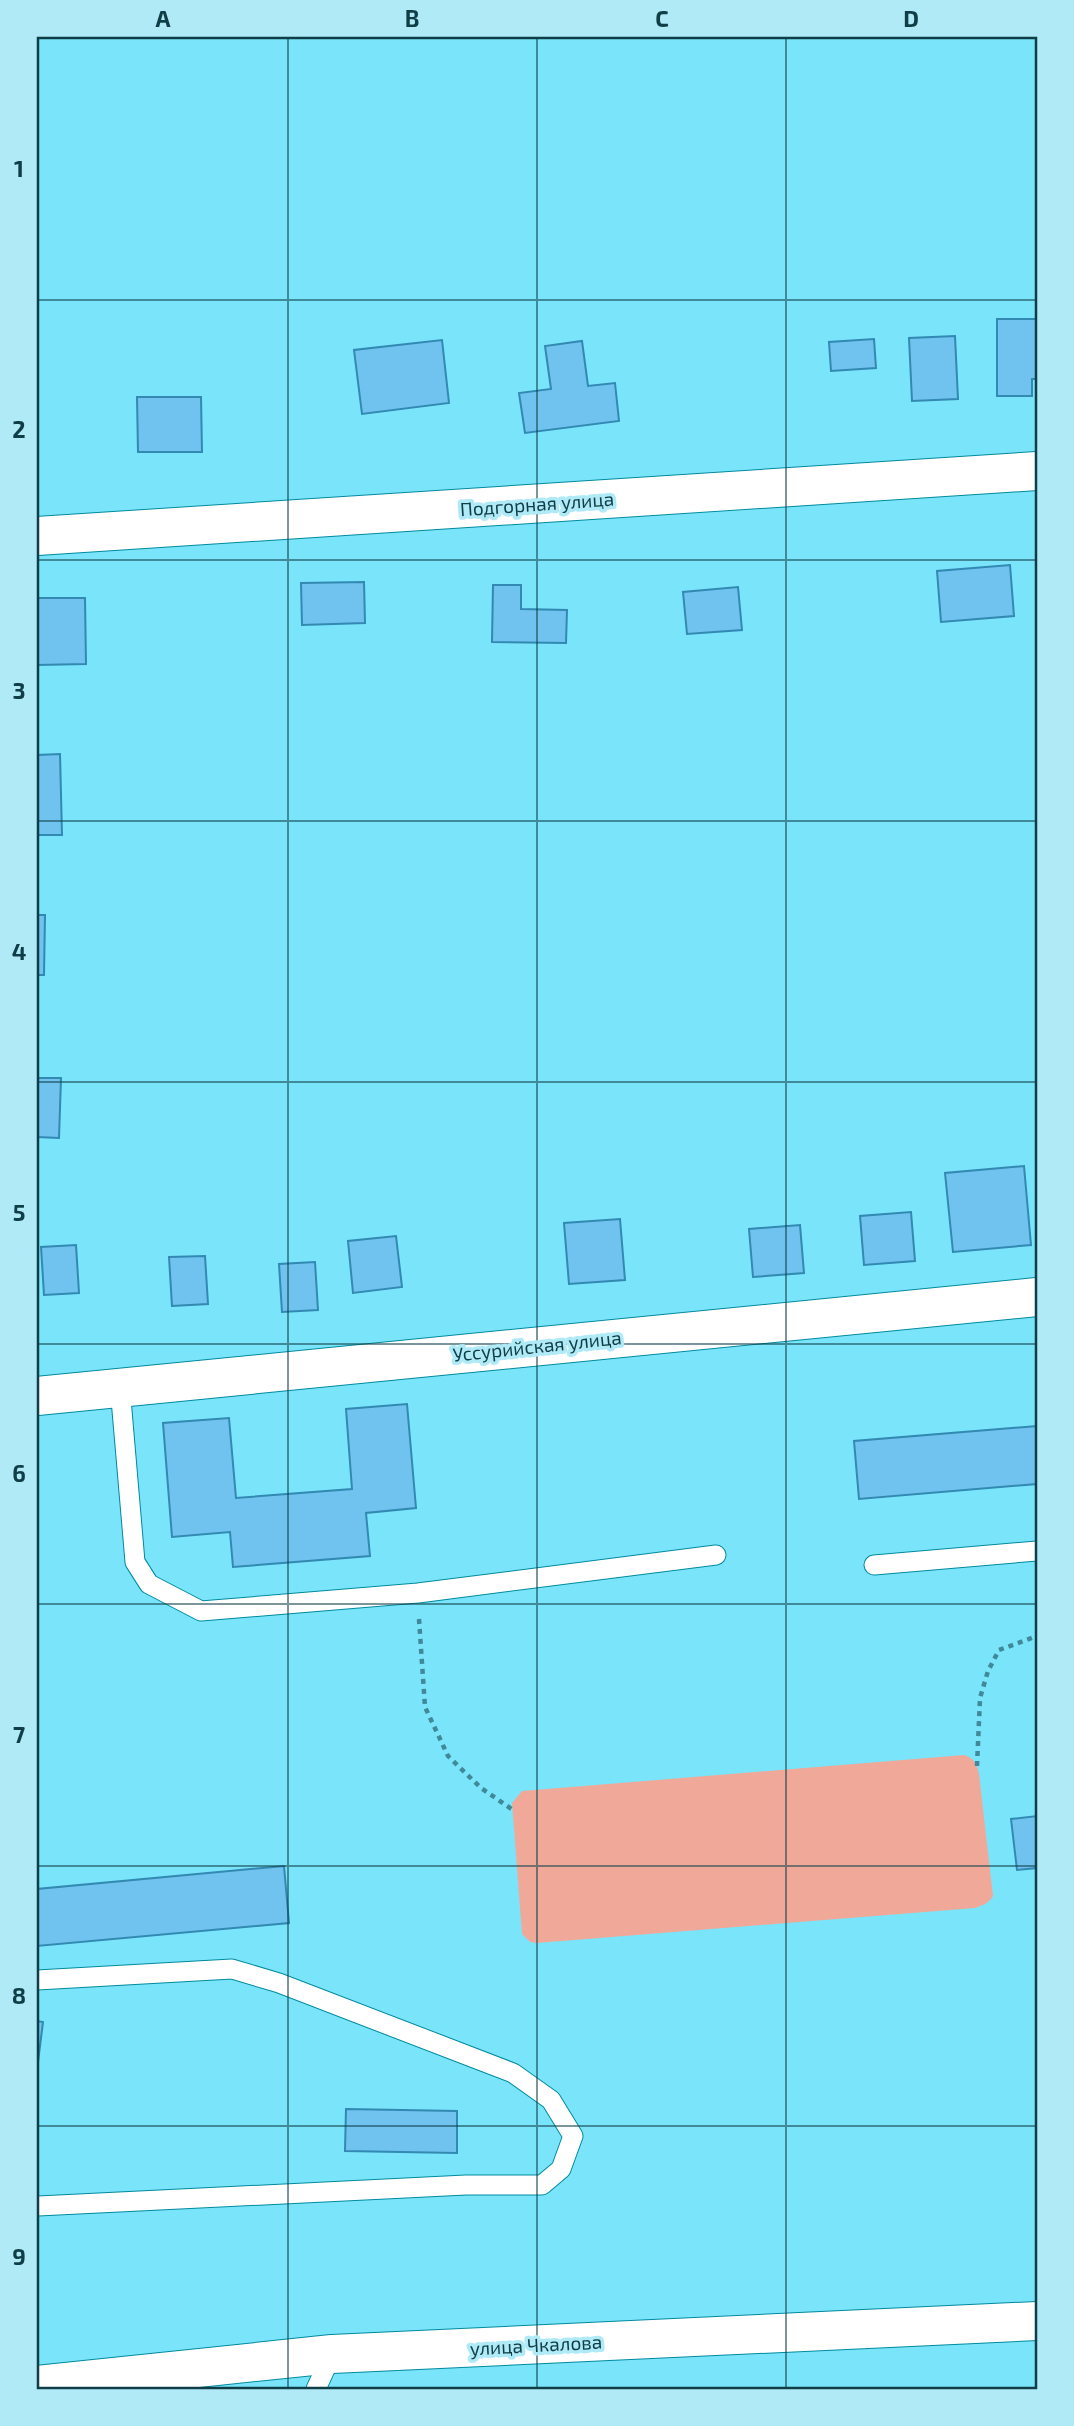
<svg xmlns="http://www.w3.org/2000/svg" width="1074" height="2426" viewBox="0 0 1074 2426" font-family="'Exo 2',sans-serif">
	<rect width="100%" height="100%" fill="#7ae4fa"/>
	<path fill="#f0a999" d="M964,1755c10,3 13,9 15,19l14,122c-5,8 -10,9 -18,12l-438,35 -7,-1 -8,-8 -10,-131 10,-12z"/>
	<g fill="#70c3ef" stroke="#3289b2" stroke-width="2">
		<polygon points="997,319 1037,319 1037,379 1032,379 1032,396 997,396"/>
		<polygon points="955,336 958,399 912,401 909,338"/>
		<polygon points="874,339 876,368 831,371 829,342"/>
		<polygon points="442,340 449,403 362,414 354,350"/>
		<polygon points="582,341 588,386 615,383 619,421 525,433 519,393 551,389 545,346"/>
		<polygon points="137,397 201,397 202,452 138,452"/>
		<polygon points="1010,565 1014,616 941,622 937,571"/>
		<polygon points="364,582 365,623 302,625 301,583"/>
		<polygon points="493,585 521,585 521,609 567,610 566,643 492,642"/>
		<polygon points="738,587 742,630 687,634 683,592"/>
		<polygon points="37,598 85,598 86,664 37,665"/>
		<polygon points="60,754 62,835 37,835 37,755"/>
		<polygon points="37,915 45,915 44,975 37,975"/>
		<polygon points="37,1078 61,1078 59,1138 37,1137"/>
		<polygon points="1024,1166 1031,1245 953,1252 945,1173"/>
		<polygon points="911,1212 915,1261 864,1265 860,1216"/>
		<polygon points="620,1219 625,1280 569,1284 564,1223"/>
		<polygon points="800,1225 804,1273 753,1277 749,1229"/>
		<polygon points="396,1236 402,1287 353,1293 348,1241"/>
		<polygon points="76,1245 79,1293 44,1295 41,1247"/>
		<polygon points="205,1256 208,1304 172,1306 169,1257"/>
		<polygon points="315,1262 318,1310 282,1312 279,1264"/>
		<polygon points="407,1404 416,1508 366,1513 370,1556 233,1567 230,1532 172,1537 163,1423 229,1418 236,1498 352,1489 346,1409"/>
		<polygon points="1037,1426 1037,1484 859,1499 854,1441"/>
		<polygon points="1037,1816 1037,1868 1017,1870 1011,1819"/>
		<polygon points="284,1866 289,1923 37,1946 37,1889"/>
		<polygon points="37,2021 43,2022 38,2062 37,2062"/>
		<polygon points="346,2109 457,2111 457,2153 345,2151"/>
	</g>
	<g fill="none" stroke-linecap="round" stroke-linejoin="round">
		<g stroke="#008a9f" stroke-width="21">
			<g id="service">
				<polyline points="120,1387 135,1562 149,1584 201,1611 418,1593 716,1555"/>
				<polyline points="874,1565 1037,1551"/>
				<polyline points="37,1980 232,1969 279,1983 513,2073 551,2100 573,2136 561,2169 542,2185 466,2185 38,2206"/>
				<polyline points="316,2389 332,2354"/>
			</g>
		</g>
		<g stroke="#008a9f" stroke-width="40">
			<g id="minor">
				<polyline points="37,536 1037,471"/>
				<polyline points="37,1396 1037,1297"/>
				<polyline points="37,2385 332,2354 1037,2321"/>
			</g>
		</g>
		<g stroke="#3f8998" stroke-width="4.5" stroke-dasharray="5 5" stroke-linecap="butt">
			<polyline points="419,1619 425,1707 448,1756 481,1788 513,1810"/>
			<polyline points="977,1766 980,1698 988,1671 999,1650 1037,1636"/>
		</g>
		<use href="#service" stroke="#fff" stroke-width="19"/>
		<use href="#minor" stroke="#fff" stroke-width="38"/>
	</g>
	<path fill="none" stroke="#0f3e47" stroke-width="2" stroke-opacity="0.55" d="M288,37v2352M537,37v2352M786,37v2352M37,300h1000M37,560h1000M37,821h1000M37,1082h1000M37,1344h1000M37,1604h1000M37,1866h1000M37,2126h1000"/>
	<g text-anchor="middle" stroke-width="7" stroke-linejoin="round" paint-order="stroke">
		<g font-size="19" fill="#0f3e47" stroke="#b0eaf7">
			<text transform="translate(537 504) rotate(-4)" y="7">Подгорная улица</text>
			<text transform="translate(537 1346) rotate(-6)" y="7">Уссурийская улица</text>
			<text transform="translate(536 2345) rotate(-3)" y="7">улица Чкалова</text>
		</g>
	</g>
	<rect width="1074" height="2426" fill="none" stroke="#b0eaf7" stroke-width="77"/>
	<rect x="38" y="38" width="998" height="2350" fill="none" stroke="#0f3e47" stroke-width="2.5"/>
	<g font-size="23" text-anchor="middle" font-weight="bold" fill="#0f3e47">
		<text x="163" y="27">A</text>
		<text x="412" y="27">B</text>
		<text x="662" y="27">C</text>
		<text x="911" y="27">D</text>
		<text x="19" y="177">1</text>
		<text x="19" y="438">2</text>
		<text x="19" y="699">3</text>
		<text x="19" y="960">4</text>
		<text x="19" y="1221">5</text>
		<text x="19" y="1482">6</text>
		<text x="19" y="1743">7</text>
		<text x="19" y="2004">8</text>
		<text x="19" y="2265">9</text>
	</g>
</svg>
